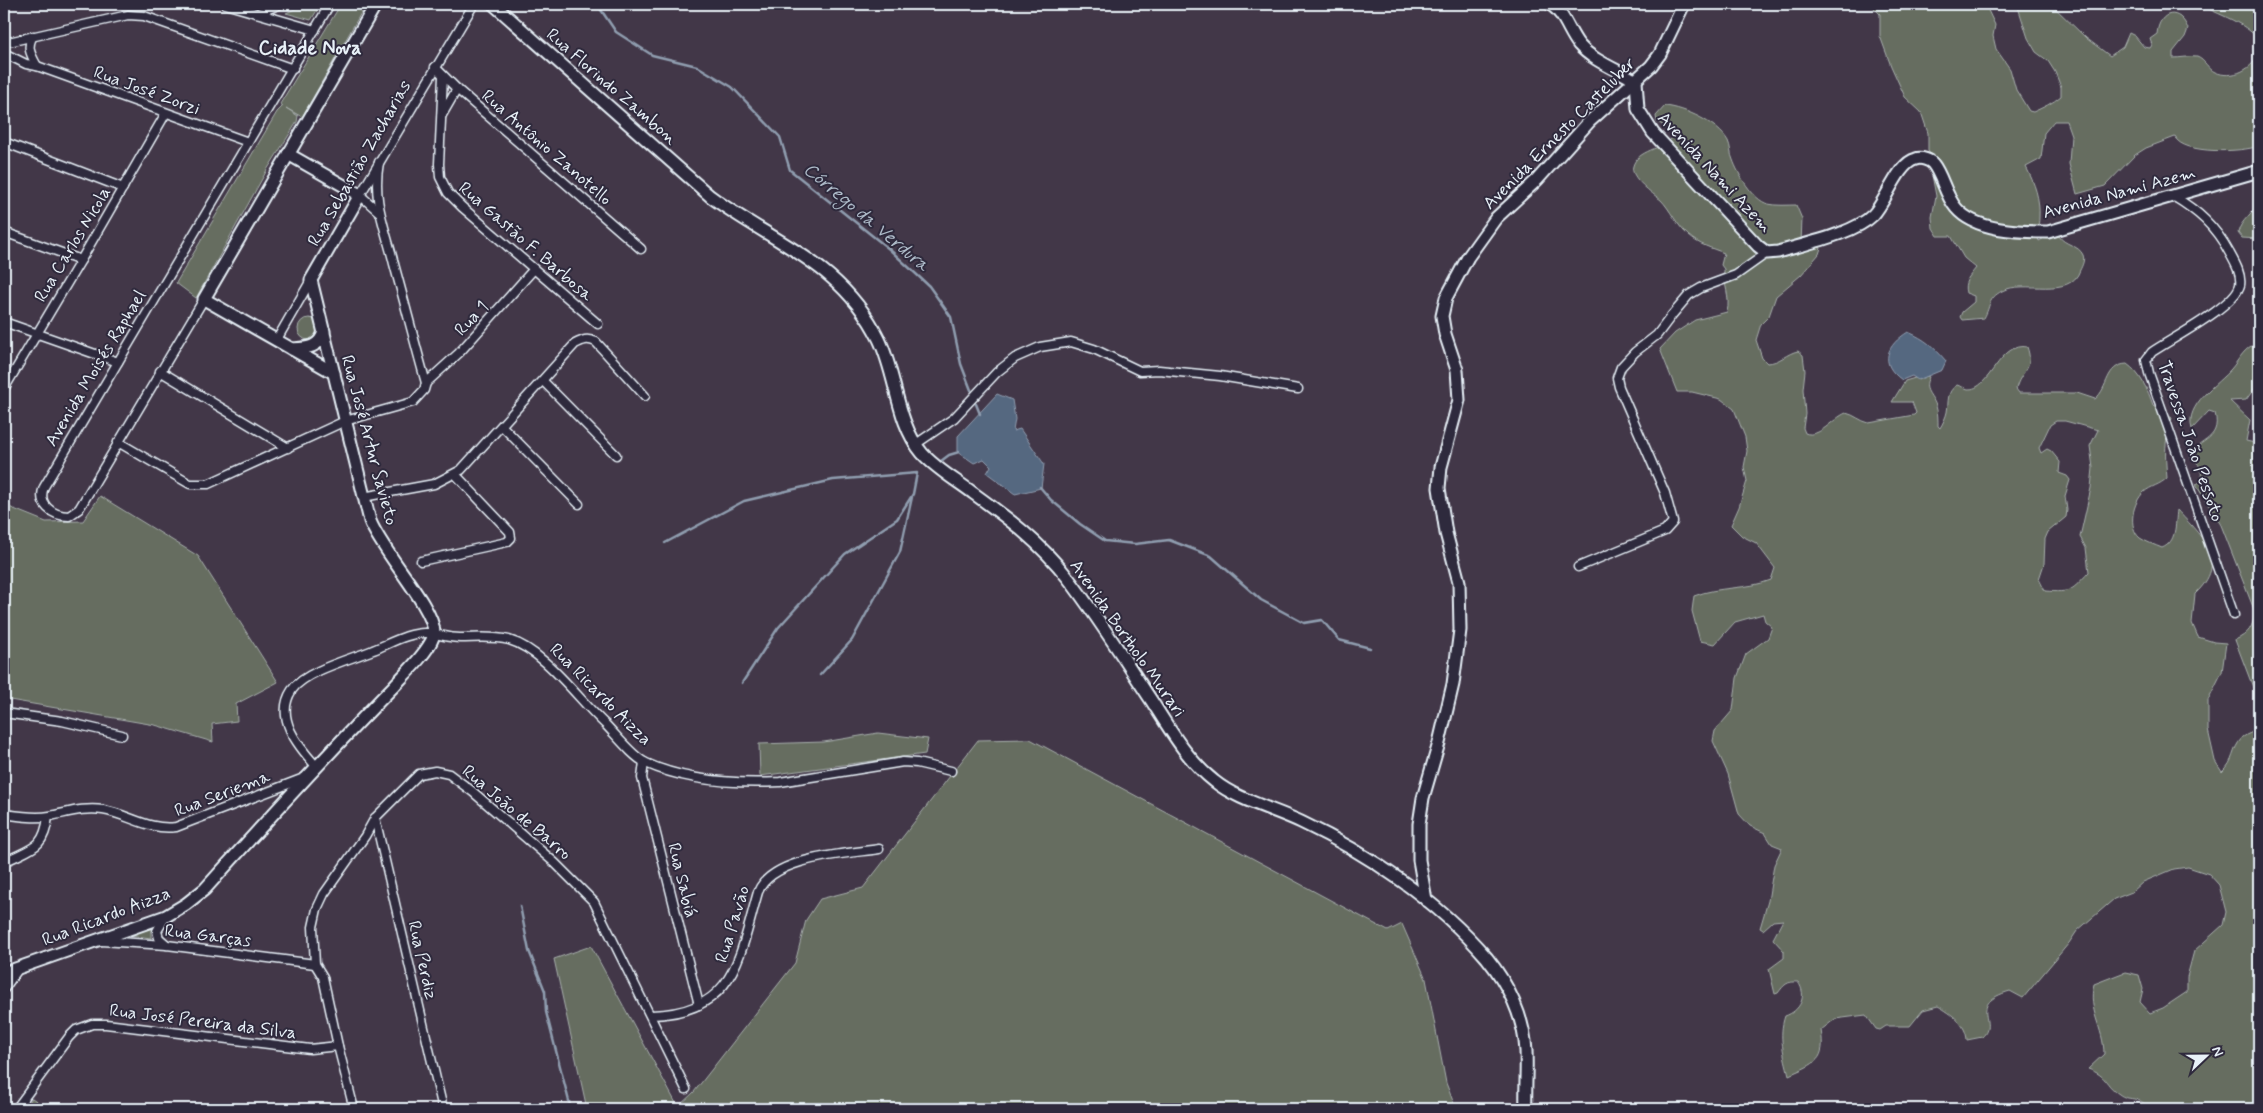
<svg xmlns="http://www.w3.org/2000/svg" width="2263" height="1113" viewBox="0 0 2263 1113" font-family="Mynerve,sans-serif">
	<rect width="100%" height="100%" fill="#423748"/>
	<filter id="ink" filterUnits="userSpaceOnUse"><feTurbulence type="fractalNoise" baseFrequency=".02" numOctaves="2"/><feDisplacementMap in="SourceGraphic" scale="10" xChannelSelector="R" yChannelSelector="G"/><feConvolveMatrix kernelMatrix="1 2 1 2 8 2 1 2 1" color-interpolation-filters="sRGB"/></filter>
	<g filter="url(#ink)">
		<g fill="#666d60" stroke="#a7afac" fill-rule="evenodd">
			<polygon points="306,4 321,4 311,20 286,13"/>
			<polygon points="341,4 366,4 302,117 286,108 298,116 297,122 267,170 196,298 176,283 277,112 283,106 280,104"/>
			<path d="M1870,4h115l10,21 -2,11 3,13 14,20 6,21 13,21 4,1c9,-4 20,-9 28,-16v-9l-6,-15 -7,-11 -12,-9 -8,-14 -11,-34h34l35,34 24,18 13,-9 6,-14 6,3 9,11 6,1 2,-3 -2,-6 7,-5c2,-24 23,-27 31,-5l-3,8 -12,15v6c7,0 17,-2 24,-1 8,3 11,12 18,15 17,8 40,-3 44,-21v95c-16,6 -76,9 -84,-9l-29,11 -11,7 -30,31 -28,8 -8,-30 2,-29 -5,-14h-12l-10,12 -3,26 -15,8c9,17 14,32 13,50 0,10 -4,15 0,24l27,-15 44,-12 -51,22c5,9 20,9 24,19 2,5 -1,11 -3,15 -10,30 -56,9 -78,21 -15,8 -11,15 -18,27l-22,2 -2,-3 2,-5 12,-10v-6l-8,-3c-3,-11 3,-16 10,-25l-12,-10 -13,-22h-13l-5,-8 -1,-11 4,-21 -4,-21 5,-12 -9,-12v-18l-7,-21 -16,-15 -14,-31 -11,-30v-22z"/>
			<path d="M2198,4h61v38c-7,-17 -44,-29 -61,-38z"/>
			<path d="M1665,106c20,2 53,17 63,35 3,6 2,13 5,19 5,14 20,40 35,44 9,2 19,1 28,1l6,14 -1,24 16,2 4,3 -2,6 -18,21 -25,21 -7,20 -8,8 -5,16 6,18 5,5c12,0 20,-10 31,-12l5,4 2,16 -2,18 2,25 -2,14 2,5c14,6 28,-15 41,-20 9,2 14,8 23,10l45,-8 2,-2 -4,-11h-20l13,-21 20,-6 4,2c-7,13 3,17 7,29 2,6 2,14 2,20l2,2c3,-5 6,-11 7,-16 2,-11 -1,-20 10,-27 3,1 8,3 11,4 22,2 31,-48 59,-42 8,21 -7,24 -11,42l3,4h58l18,6c14,-11 10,-34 32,-35 13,9 21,26 26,41l19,13c-8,23 -7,36 -5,60 -7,7 -16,8 -23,14 -11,10 -17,35 -4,46 6,4 15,7 22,10 15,-6 13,-23 15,-38 25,27 53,51 18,84l-3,29 6,14 16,5 12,1 -4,29 -14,28v30l7,31 7,11c13,-11 9,-22 20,-34 5,-5 12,-5 17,-10v381h-109c-13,-15 -21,-7 -31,-15 -15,-10 -11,-18 -31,-25l16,-15c0,-26 -17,-44 -10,-70l31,-12 14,3 4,14 -3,13 10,11 13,-5 24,-16v-15l7,-26 29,-26 3,-13 -7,-27 -10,-11 -21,-7 -14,2 -31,13 -11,10 -18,7 -37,32 -8,12 -46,55 -13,-7c-44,13 -11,31 -28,46l-15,3c-1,-16 -15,-26 -29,-34l-15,4 -13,16h-24l-6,4 -4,-1 -10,-14 -31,4 -14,11c5,31 -5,33 -32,45 -5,-20 -11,-39 -4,-59 15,-5 23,-20 13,-34 -11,-1 -14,3 -20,11l-3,1 -6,-25 15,-11v-7l-11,-12 10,-19 -10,1 -10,9 -3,-2 8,-27 6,-36 8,-17 -10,-4 -7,-11 -15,-7 -11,-12 -11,-40 -15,-33 2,-10 18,-21 4,-32 9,-24 22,-16 4,-11 -7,-6 -2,-7 -28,8 -20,22 -15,-3 -8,-30 2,-15c25,-10 52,-6 77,-16l4,-12 -19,-25 -14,-7 -11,-11 8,-18 8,-26 -3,-14 3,-16 -2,-14 -11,-28 -13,-10 -29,-7h-15l-17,-43 15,-16 20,-13 32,-8c4,-15 -4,-28 -3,-43l-3,-4 3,-12c-12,-5 -25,-8 -35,-17 -12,-10 -19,-27 -28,-36 -8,-6 -32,-23 -28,-34 4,-16 30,-17 39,-28v-8l-15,-8 -1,-6zM2056,421h9l33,9 -8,16 3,22 -2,20 -11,49 6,11 3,24c-18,19 -17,21 -44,19l-6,-12 5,-15 1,-25 3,-7 18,-15 1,-7 -2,-14 5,-16 -3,-4 -8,-3 1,-11 -9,-11 -4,-2 -6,4 -2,-5 11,-23z"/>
			<path d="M2259,200v39l-17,-1 -4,-5c2,-13 17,-20 21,-33z"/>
			<circle cx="309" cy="329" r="11"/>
			<path d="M2251,346l8,2v34l-13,18 -16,1 20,19 -4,21 9,2 4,4v256l-24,-63c14,-6 18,-13 20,-28l-34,-87 -25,-40 6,-5c-1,-9 -1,-18 -11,-21 1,-20 32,-16 24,-46l-6,-2 -17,18c-8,-24 26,-45 39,-60 7,-8 11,-17 20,-23z"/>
			<polygon points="100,496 198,556 278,682 236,704 237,721 212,724 213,742 155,725 4,699 4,505 46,522 83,521"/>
			<polygon points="878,733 928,739 925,754 760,776 759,744 824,742"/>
			<polygon points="1030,739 1388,931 1402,924 1426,979 1446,1083 1456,1109 587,1109 554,959 591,946 678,1107 694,1092 795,963 806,920 820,899 863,888 978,740"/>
			<polygon points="151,928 151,938 128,935 130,932"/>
			<polygon points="32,1098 48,1109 24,1109"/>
		</g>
		<g fill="#556780" stroke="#909eb0">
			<path d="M1908,332c17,7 26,15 38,29l-4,9 -24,10 -6,-4 -10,4c-24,-17 -15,-35 6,-48z"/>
			<polygon points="997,394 1012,400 1015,419 1013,431 1020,429 1044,464 1041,488 1015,494 987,473 991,466 984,459 974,463 958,452 958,436"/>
		</g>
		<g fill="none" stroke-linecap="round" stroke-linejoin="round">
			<g stroke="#909eb0" stroke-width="2.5">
				<polyline points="597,4 616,32 652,55 697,66 732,87 780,137 790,170 889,249 929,286 951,317 961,364 971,390"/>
				<polyline points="976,404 980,414"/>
				<polyline points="941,461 949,455 959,452"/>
				<polyline points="1040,487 1051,500 1080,524 1105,541 1135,544 1169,540 1211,556 1261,600 1304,623 1322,620 1339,640 1370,648"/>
				<polyline points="665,543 744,501 833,480 917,473 913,494 897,519 845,554 778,628 742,683"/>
				<polyline points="820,675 852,640 900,552 912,497"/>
				<polyline points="520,906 529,951 545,991 546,1012 571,1109"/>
			</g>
			<g stroke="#e8f1f8" stroke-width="11">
				<g id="street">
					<polyline points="225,4 315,30"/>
					<polyline points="258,13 281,4"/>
					<path d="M33,36c-7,11 -2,19 4,30"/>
					<polyline points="4,43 128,15 144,16 293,69"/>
					<polyline points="4,53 26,64 37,66 248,142"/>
					<polyline points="435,67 457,89 641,249"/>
					<polyline points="443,76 439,164 440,177 448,193 462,207 598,324"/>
					<polyline points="442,115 457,89"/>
					<polyline points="4,142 123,188"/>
					<path d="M2173,196c25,15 42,30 56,56 5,9 13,22 11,33 -5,21 -69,54 -88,67l-6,8 3,13 85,242"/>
					<polyline points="378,211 360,195 474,4"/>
					<polyline points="4,232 81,260"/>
					<path d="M204,299l-125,210 -10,7c-17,0 -32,-12 -25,-29l286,-483"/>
					<polyline points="4,322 118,362"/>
					<polyline points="276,341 311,280"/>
					<polyline points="160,371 288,448"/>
					<polyline points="543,381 616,455"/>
					<polyline points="426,383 459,353 534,269"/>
					<polyline points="4,389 81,260 166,113"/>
					<polyline points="502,426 579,504"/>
					<path d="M118,442l72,42h18l137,-63 68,-19 11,-12 2,-7c-11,-39 -21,-79 -32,-119 -9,-38 -22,-62 -15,-102"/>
					<polyline points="916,444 954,418 997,372 1015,358 1040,347 1071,342 1094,349 1140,371 1159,370 1220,376 1298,389"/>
					<path d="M363,497l71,-13 27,-14 114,-126c8,-4 12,-6 21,-2l49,54"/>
					<polyline points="421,561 507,542 511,538 510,532 455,474"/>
					<polyline points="1578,567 1665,531 1673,522 1665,493 1619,387 1617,378 1621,367 1635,352 1657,335 1672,315 1689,295 1701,288 1736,275 1767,253"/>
					<polyline points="4,713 62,721 122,735"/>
					<polyline points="644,762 642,778 699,1005"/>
					<path d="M316,766c-18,-20 -42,-49 -24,-76 13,-19 59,-31 81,-40 16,-6 36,-18 54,-17 11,1 22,5 33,5 17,0 33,-2 49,2 35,10 69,59 96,84 11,11 28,33 41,39 41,19 90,21 134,19l123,-20 14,1 34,8"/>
					<path d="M4,814c14,2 31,5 46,2 17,-3 34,-9 53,-6 25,4 46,21 73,17l128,-49"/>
					<polyline points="375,818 443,1109"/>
					<path d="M4,862c27,-14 40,-12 44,-45"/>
					<polyline points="166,916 157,931 159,938 167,945"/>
					<polyline points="101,941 167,945 315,964"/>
					<polyline points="4,989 19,968"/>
					<path d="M651,1015c84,-2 88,-57 107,-123 14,-35 87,-38 121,-43"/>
					<polyline points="16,1109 69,1037 76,1030 92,1024 106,1024 310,1049 338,1046"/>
					<polyline points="354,1109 338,1046 323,977 315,964 313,927 317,909 324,894 365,836 375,818 419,774 435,771 449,774 473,792 555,863 594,902 686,1089"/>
				</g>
			</g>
			<g stroke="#e8f1f8" stroke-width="15">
				<g id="secondary">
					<path d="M493,4l217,192c63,47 132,67 169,143 18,37 17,83 43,114 14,16 34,27 51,40 36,26 67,49 95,85 30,39 56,81 83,122 18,28 36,60 63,81 23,19 60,28 87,41 68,32 136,78 186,136 21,26 37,59 39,93 1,20 -1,39 0,58"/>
					<path d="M1550,4c15,10 18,27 29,41 14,16 39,25 57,36l2,28 15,24 105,113 9,7 11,-1c26,-8 76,-18 95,-37 13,-13 25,-52 43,-56 5,-2 14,1 17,5 9,11 12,31 23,44 19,23 64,24 92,24l211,-61"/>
					<path d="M292,349c15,-1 28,-1 32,-18"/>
					<polyline points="334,373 204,299 376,4"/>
					<polyline points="1426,900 1419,860 1419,824 1423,798 1439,743 1453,684 1460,630 1459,582 1446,533 1439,488 1441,467 1459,400 1457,370 1445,334 1442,316 1446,298 1468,257 1496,218 1537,180 1589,122 1651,66 1660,54 1684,4"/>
					<path d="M4,973l162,-57 20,-12 19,-15c62,-69 124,-137 189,-203 10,-11 40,-39 40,-54 -1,-26 -52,-80 -64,-111l-59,-241 49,-85 -72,-41"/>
				</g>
			</g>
			<use href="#street" stroke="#2f2a3d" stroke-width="8"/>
			<use href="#secondary" stroke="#2f2a3d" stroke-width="11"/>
		</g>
	</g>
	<g text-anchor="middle" stroke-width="4" stroke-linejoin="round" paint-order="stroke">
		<g font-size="18" fill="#e8f1f8" stroke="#2f2a3d">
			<text transform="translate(612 86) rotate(41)" y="6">Rua Florindo Zambon</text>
			<text transform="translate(147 90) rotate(20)" y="6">Rua José Zorzi</text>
			<text transform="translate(1559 133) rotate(-45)" y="6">Avenida Ernesto Casteluber</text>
			<text transform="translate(547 147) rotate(41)" y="6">Rua Antônio Zanotello</text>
			<text transform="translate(359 163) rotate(-60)" y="6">Rua Sebastião Zacharias</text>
			<text transform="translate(1715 172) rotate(47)" y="6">Avenida Nami Azem</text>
			<text transform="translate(2119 192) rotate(-15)" y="6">Avenida Nami Azem</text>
			<text transform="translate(526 241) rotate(41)" y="6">Rua Gastão F. Barbosa</text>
			<text transform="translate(72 244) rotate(-59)" y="6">Rua Carlos Nicola</text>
			<text transform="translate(471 318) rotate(-47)" y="6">Rua 1</text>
			<text transform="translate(95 368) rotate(-59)" y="6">Avenida Moisés Raphael</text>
			<text transform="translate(370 440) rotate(75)" y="6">Rua José Artur Savieto</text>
			<text transform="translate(2191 441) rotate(71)" y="6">Travessa João Pessoto</text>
			<text transform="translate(1128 638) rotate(55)" y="6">Avenida Bortholo Murari</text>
			<text transform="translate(601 694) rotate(45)" y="6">Rua Ricardo Aizza</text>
			<text transform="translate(222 793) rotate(-21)" y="6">Rua Seriema</text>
			<text transform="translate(517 812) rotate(40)" y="6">Rua João de Barro</text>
			<text transform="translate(683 880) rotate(76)" y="6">Rua Sabiá</text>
			<text transform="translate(106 916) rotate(-21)" y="6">Rua Ricardo Aizza</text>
			<text transform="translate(732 924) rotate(-73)" y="6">Rua Pavão</text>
			<text transform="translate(208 935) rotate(7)" y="6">Rua Garças</text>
			<text transform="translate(423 960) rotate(77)" y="6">Rua Perdiz</text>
			<text transform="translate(203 1021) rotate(7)" y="6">Rua José Pereira da Silva</text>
		</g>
		<g font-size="19" font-style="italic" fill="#adbac8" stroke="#2f2a3d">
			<text transform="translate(867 216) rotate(40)" y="7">Córrego da Verdura</text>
		</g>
		<g font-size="20" font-weight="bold" fill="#e8f1f8" stroke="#2f2a3d">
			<text x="310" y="54">Cidade Nova</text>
		</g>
	</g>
	<rect width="2263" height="1113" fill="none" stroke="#2f2a3d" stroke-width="20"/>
	<rect x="10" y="10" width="2243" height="1093" fill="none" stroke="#e8f1f8" stroke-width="2" filter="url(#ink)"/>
	<g transform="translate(2206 1056) rotate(68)" stroke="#2f2a3d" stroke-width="4" paint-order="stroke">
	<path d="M0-4L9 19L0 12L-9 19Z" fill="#e8f1f8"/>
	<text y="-8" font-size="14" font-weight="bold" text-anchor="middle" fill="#e8f1f8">N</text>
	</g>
</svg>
